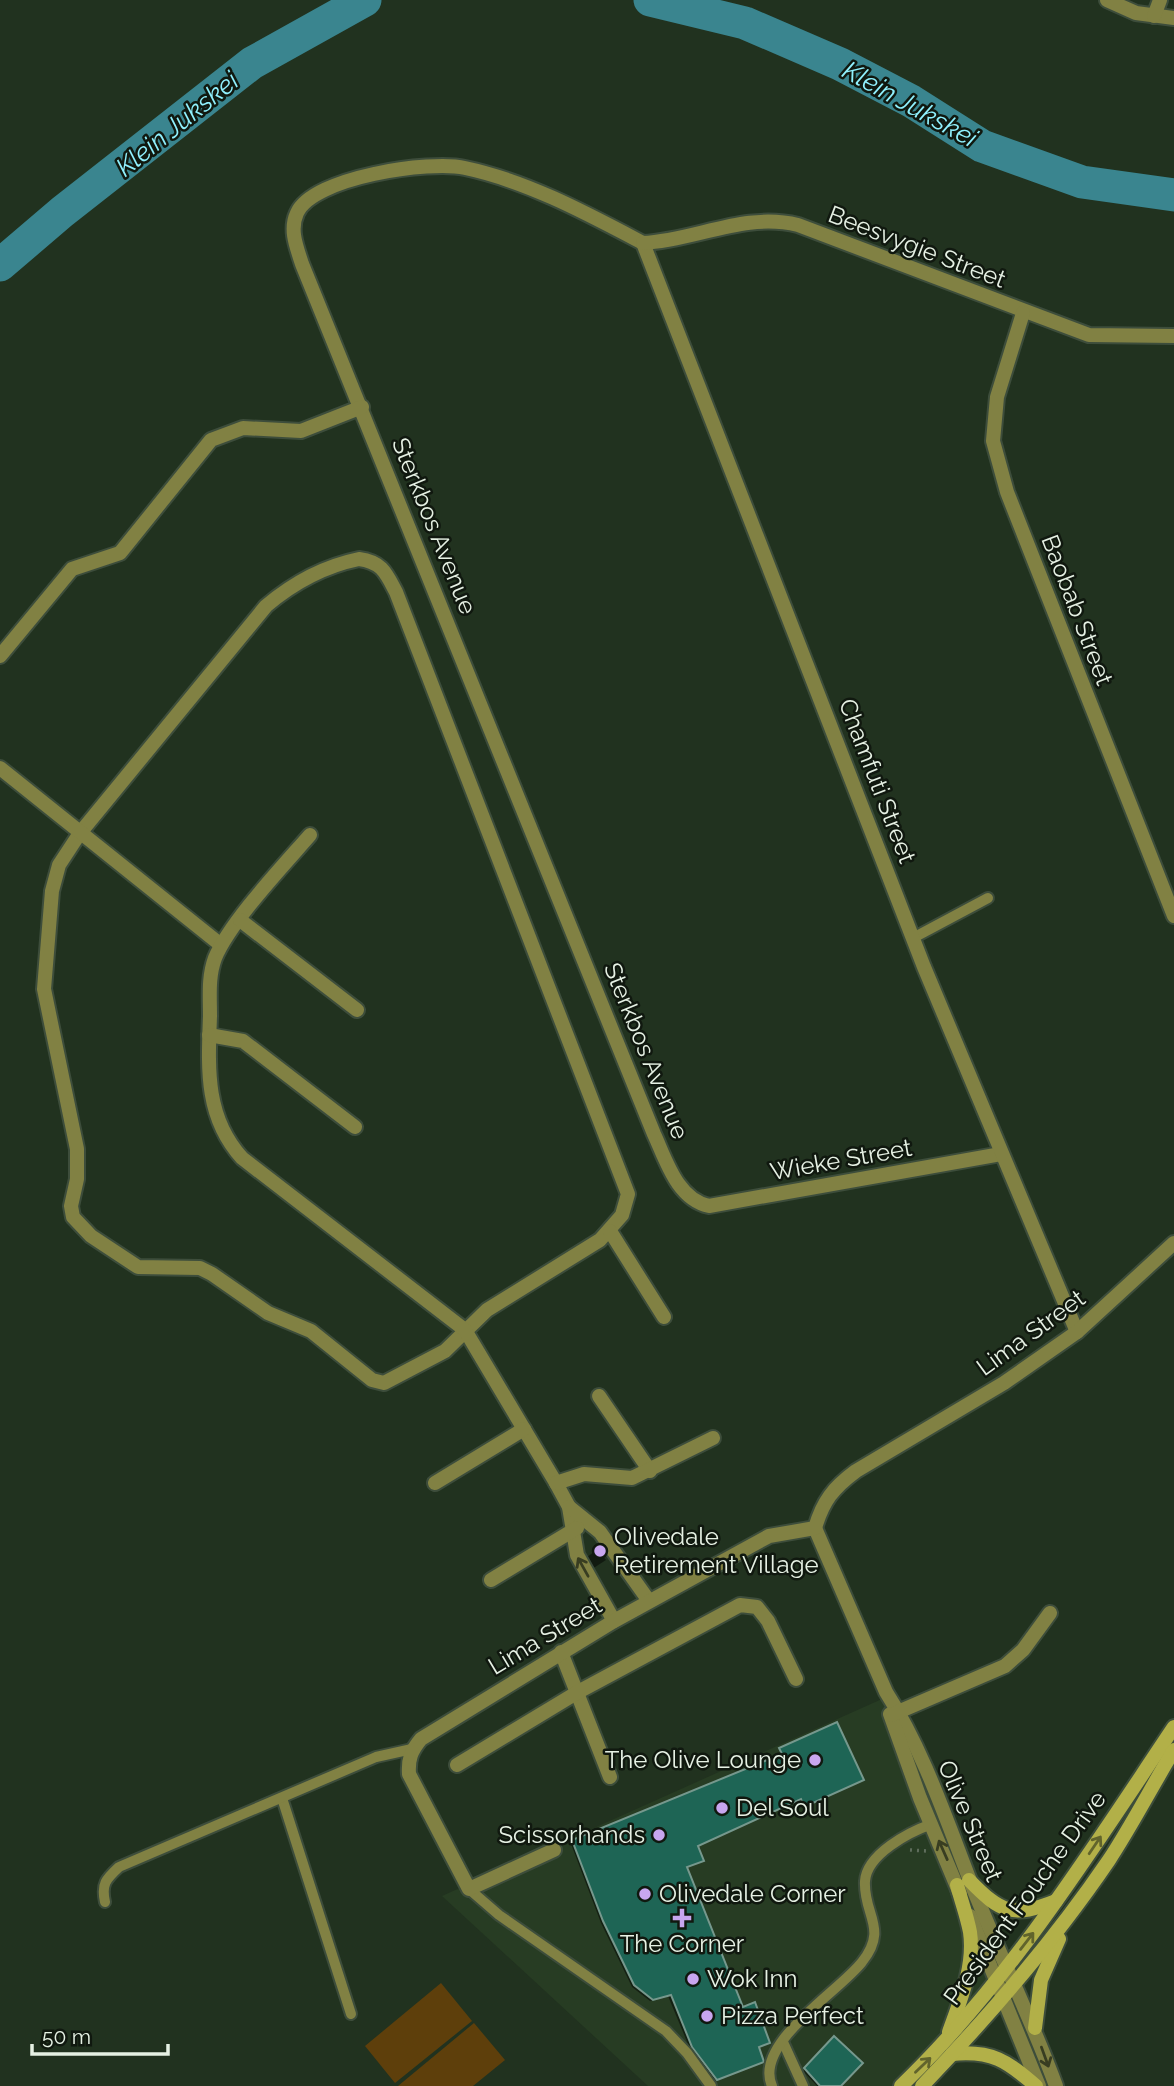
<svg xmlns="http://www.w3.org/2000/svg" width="1174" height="2086" viewBox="0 0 1174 2086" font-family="Raleway,sans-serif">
	<rect width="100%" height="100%" fill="#21321f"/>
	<polygon fill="#273c23" points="882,1699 1004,1982 892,2086 648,2086 442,1896"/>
	<g fill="#5e3f0b">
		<polygon points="441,1983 472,2021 395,2083 365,2046"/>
		<polygon points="474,2023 505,2060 473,2086 398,2086"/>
	</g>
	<g fill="#0007">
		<polygon points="598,1549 606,1560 589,1571 583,1560"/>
		<polygon points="780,1749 860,1782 802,1808 799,1800 696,1847 700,1862 685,1868 742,2009 768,2043 757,2048 760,2063 714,2081 690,2049 668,1996 650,2001 632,1987 601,1923 571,1844 781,1756"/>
		<polygon points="834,2038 839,2086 817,2086 803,2071"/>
	</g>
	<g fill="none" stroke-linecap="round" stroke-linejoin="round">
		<g stroke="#3a858f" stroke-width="33">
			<polyline points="650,0 745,23 840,64 911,101 982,146 1082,182 1174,195"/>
			<polyline points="0,265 62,212 252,63 365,0"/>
		</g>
	</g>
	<g fill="#1e6555" stroke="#76988d" stroke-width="2">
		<polygon points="837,1722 864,1780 804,1807 801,1799 698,1846 704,1861 687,1867 743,2007 755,2002 770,2043 759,2047 764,2062 717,2080 692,2047 671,1995 653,2000 634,1985 603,1921 572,1840 782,1754 779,1748"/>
		<polygon points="834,2036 863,2063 841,2086 820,2086 804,2068"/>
	</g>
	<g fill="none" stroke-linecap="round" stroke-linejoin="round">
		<g stroke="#3d4d3b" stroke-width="14">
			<g id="lane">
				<polyline points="913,938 988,898"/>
				<polyline points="282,1798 351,2014"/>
				<polyline points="469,1889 499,1915 666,2031 687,2053 711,2086"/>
				<path d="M105,1902c-4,-18 1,-23 14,-35l257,-110 36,-8"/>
				<polyline points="783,2042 803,2086"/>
				<path d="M772,2086c-19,-43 68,-95 90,-124 27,-34 1,-47 3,-81 2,-27 44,-49 67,-57"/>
			</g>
		</g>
		<g stroke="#3d4d3b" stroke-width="18">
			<g id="street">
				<polyline points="1107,0 1136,13 1174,18"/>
				<polyline points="1154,16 1160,0"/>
				<path d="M643,243c-55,-29 -116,-62 -178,-75 -35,-8 -152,9 -168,45 -8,17 0,35 5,51l352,870c12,26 23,65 55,72l292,-52"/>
				<polyline points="643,243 924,967 1077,1332"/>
				<path d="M643,243c54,-3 101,-31 155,-18l291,110 85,1"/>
				<polyline points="1023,313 997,397 993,441 1007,492 1174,916"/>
				<path d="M359,559c23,3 27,14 37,33l232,602 -6,21 -22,25 -113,70 -42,41 -61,32 -12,-3 -61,-49 -43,-18 -56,-39 -12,-6 -62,-1 -47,-31 -18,-19 -2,-11 6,-27v-30l-33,-160 8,-98 7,-26 21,-32 186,-227c26,-22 59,-40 93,-47z"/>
				<polyline points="0,656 72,569 120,553 211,440 243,428 301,431 362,407"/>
				<polyline points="0,768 221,945"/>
				<path d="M310,835c-27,31 -80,87 -95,123 -7,19 -5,38 -5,58 -2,53 -5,101 32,142l223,172 91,153 13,24 8,48 37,66"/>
				<polyline points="240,920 357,1010"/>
				<polyline points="209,1035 243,1041 355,1127"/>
				<polyline points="610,1231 664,1317"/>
				<polyline points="599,1396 650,1471"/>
				<polyline points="435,1483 524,1429"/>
				<polyline points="556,1483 584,1474 632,1478 713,1438"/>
				<polyline points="569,1507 600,1532 649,1601"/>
				<path d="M815,1528l71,164c36,56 59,124 83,186 27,70 61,137 87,208"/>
				<polyline points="491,1580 577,1528"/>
				<polyline points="561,1652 610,1777"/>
				<polyline points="890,1714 920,1798 960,1894"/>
				<polyline points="891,1715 1005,1666 1023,1650 1050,1613"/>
				<polyline points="457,1765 578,1692 740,1605 757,1607 768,1621 796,1679"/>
				<path d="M554,1850l-85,39 -60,-115c-1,-15 2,-23 12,-35l193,-118 155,-85 46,-8c8,-27 18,-40 41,-57l148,-88 73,-51 97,-89"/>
				<polyline points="970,1916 1039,2086"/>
			</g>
		</g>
		<g stroke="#3d4d3b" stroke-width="18">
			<g id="secondary">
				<path d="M969,1880c32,33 44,38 87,21"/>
				<polyline points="1035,2028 1041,1980 1059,1939"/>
				<path d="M949,2032c11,-31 26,-66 21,-100 -3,-16 -9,-32 -13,-47"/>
				<path d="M952,2054c40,-4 55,7 84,32"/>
				<path d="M901,2086c109,-105 189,-234 273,-359"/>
				<path d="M922,2086c68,-71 132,-145 187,-226 23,-35 43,-74 65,-110"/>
			</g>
		</g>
		<polyline stroke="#5f6e5d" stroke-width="3.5" stroke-dasharray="2 5" stroke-linecap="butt" points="910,1850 927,1851"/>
		<use href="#lane" stroke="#818143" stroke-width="10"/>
		<use href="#street" stroke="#818143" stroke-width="14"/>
		<use href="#secondary" stroke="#b2b048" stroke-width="14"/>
	</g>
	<defs><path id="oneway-shaft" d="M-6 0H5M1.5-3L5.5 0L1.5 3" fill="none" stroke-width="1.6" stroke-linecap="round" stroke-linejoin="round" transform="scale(1.75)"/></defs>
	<g stroke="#383d21">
		<use href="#oneway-shaft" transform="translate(583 1567) rotate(-119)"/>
		<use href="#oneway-shaft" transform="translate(943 1850) rotate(-114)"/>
		<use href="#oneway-shaft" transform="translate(1045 2057) rotate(70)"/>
	</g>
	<g stroke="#61642c">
		<use href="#oneway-shaft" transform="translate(1095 1845) rotate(-56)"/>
		<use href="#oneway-shaft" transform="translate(1027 1941) rotate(-52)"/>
		<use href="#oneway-shaft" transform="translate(923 2065) rotate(-44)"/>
	</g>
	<g fill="#c8a6ef" stroke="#10180f" stroke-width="2.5">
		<circle cx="600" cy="1551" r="7"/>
		<circle cx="815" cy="1760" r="7"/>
		<circle cx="722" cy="1808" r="7"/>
		<circle cx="659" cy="1835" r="7"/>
		<circle cx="645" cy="1894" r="7"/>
		<path d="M678.5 1907.5h7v7h7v7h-7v7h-7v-7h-7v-7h7z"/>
		<circle cx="693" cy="1979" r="7"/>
		<circle cx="707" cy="2016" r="7"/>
	</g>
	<g text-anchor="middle" stroke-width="5" stroke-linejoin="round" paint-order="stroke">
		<g font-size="24" fill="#e6f1e4" stroke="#10180f">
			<text transform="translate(917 247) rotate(21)" y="8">Beesvygie Street</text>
			<text transform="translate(434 526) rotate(68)" y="8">Sterkbos Avenue</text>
			<text transform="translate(1077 610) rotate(69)" y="8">Baobab Street</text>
			<text transform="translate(877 781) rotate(69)" y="8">Chamfuti Street</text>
			<text transform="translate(646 1051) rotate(68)" y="8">Sterkbos Avenue</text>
			<text transform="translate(841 1160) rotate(-10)" y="8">Wieke Street</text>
			<text transform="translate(1031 1333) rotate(-36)" y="8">Lima Street</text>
			<text transform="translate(545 1636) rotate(-31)" y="8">Lima Street</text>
			<text transform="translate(970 1821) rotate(67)" y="8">Olive Street</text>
			<text transform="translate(1025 1898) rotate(-54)" y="8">President Fouche Drive</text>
		</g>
		<g font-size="24" fill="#e6f1e4" stroke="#10180f" text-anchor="start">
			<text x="614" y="1545">Olivedale<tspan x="614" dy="28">Retirement Village</tspan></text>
			<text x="801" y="1768" text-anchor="end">The Olive Lounge</text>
			<text x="736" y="1816">Del Soul</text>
			<text x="645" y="1843" text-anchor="end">Scissorhands</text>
			<text x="659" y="1902">Olivedale Corner</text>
			<text x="682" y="1952" text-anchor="middle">The Corner</text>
			<text x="707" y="1987">Wok Inn</text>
			<text x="721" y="2024">Pizza Perfect</text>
		</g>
		<g font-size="26" font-style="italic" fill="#90f1fe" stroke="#10180f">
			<text transform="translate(910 104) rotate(29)" y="9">Klein Jukskei</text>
			<text transform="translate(177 124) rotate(-39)" y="9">Klein Jukskei</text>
		</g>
	</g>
	<path d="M32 2044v10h136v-10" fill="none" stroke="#e6f1e4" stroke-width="3.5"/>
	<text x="42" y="2044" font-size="21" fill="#e6f1e4" stroke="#10180f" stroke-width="5" paint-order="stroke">50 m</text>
</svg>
